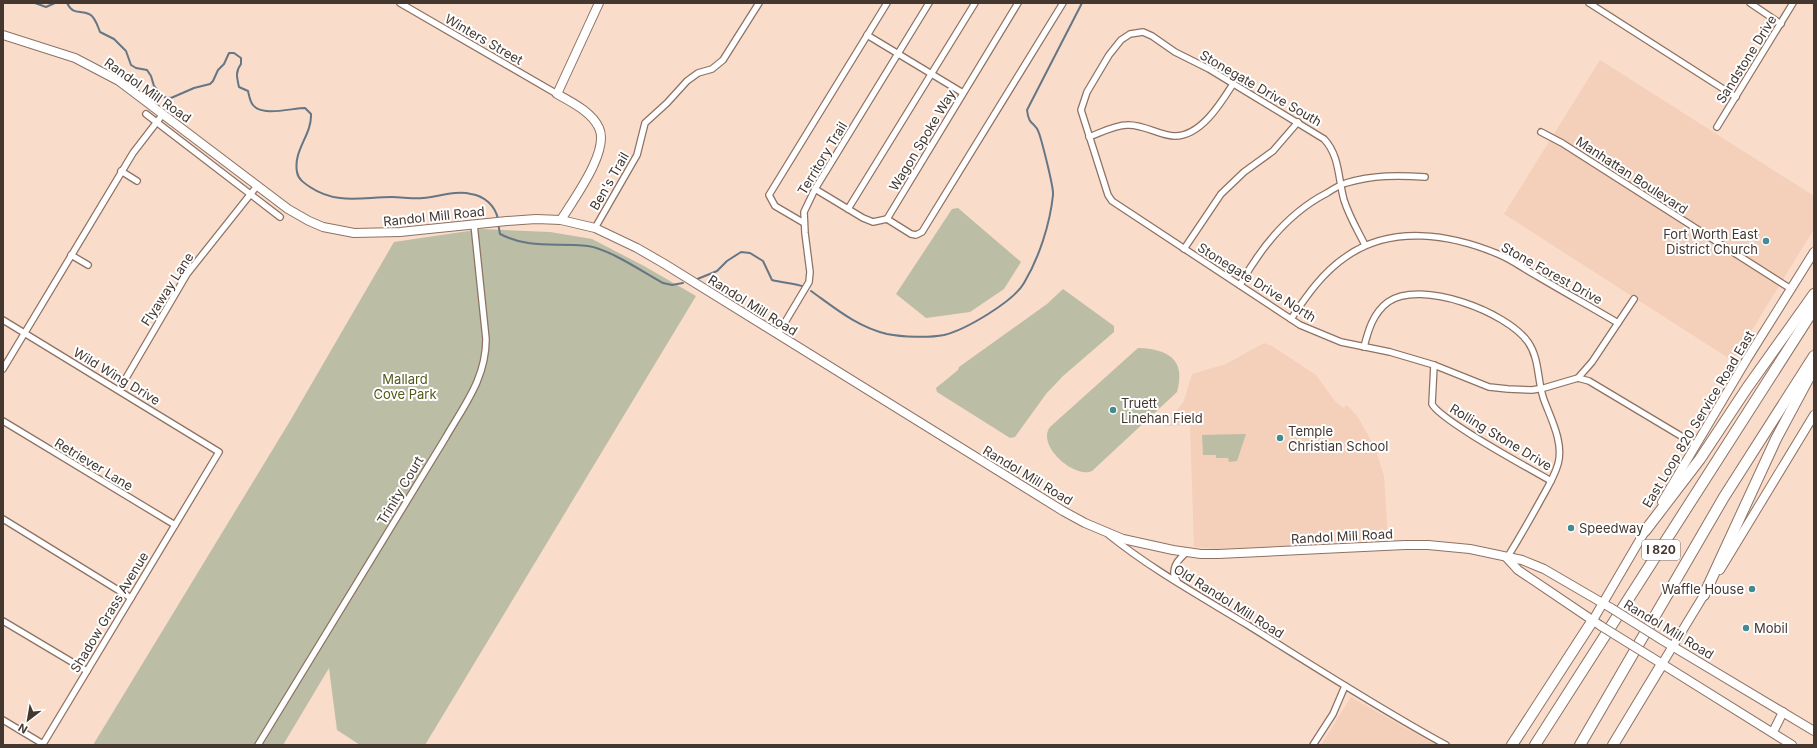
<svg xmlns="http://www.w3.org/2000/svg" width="1817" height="748" viewBox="0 0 1817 748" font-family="Inter,sans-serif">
	<rect width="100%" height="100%" fill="#fadccb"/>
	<g fill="#f4cfba">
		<polygon points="1600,60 1814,196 1814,229 1733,361 1504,214"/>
		<polygon points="1264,343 1272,346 1316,375 1334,400 1343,408 1347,405 1358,417 1376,450 1384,476 1388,539 1274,547 1216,549 1194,547 1190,425 1165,426 1184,401 1192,374 1226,364"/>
		<polygon points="1351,697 1393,721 1436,745 1321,745"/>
	</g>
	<g fill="#bbbda5">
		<polygon points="958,208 1021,262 1004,289 970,312 926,318 896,294 952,209"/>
		<polygon points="482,229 550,232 592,239 644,266 696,296 425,745 360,745 337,730 329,668 283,745 93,745 290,421 394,242"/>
		<polygon points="1063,289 1114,326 1114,332 1063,376 1046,394 1015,437 1010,438 937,392 936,388 958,370 959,367 1047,304"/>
		<path d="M1138,348c30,1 48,11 39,44l-85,79c-17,8 -56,-25 -42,-44z"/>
		<polygon points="1246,434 1237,461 1229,462 1228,458 1216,458 1216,455 1203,455 1202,435"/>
	</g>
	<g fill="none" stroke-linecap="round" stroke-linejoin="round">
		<g stroke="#657685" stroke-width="2">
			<polyline points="35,3 46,7 55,3"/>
			<path d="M67,3c6,12 12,7 22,11 6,2 9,13 11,18l14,7 12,12 5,14 5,3 11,2 4,6 3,10 9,11 8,1 23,-10 16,-4 3,-3 5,-11 6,-6 5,-11h5l7,5v6c-6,8 -4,14 -2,23l9,4c1,4 2,11 5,14 9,12 39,3 52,3l6,6c1,21 -18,36 -14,58 1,7 7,11 13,15 27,18 52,10 82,10 10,0 21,2 31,1 15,-1 33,-8 48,-4 13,2 24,11 27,25"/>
			<path d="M498,223l2,11c32,16 55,8 88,12 21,3 55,26 75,37l9,2 11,-2"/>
			<path d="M695,280l22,-9 10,-10 14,-9 9,1 13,8 9,19c11,3 22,3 33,7"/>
			<path d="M811,291c24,17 46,36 76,43 15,3 42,4 57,1 21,-5 69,-33 80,-52 15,-25 26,-59 29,-88 1,-7 -11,-53 -14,-62 -4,-12 -10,-6 -12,-23l55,-107"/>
		</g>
		<g stroke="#8d7263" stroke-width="8">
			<g id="street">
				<polyline points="400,3 557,94"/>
				<polyline points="1589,3 1736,97"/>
				<polyline points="1750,3 1781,24"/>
				<polyline points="867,35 963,93"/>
				<polyline points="146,114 280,217"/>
				<polyline points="1717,127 1793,3"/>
				<polyline points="1541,132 1562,143 1791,289"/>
				<path d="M1089,137c11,-4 26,-12 38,-12 17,-1 33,11 48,11 26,0 46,-33 58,-52"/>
				<polyline points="121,171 137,181"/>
				<polyline points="815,189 863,218 873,222 887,219 1018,3"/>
				<polyline points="848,209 975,3"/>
				<polyline points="887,219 911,234 916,235 922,232 1063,3"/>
				<polyline points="804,223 775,206 769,195 887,3"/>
				<polyline points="595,228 637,155 645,123 667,103 687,81 698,73 712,69 723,60 759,3"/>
				<path d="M1365,245c-7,-14 -16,-29 -21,-45 -6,-21 -4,-44 -20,-61l-115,-70 -34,-17 -23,-16 -9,-4 -13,2 -9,6 -12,15 -22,37 -6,18 27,85 4,6 188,124 41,17 49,10 44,13 55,22 19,2 24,1 12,-2 34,-10 11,3 107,64"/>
				<polyline points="1184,249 1221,194 1244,172 1273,151 1298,122"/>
				<polyline points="71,255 88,265"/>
				<path d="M1240,285c21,-38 48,-72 87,-92 6,-4 13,-8 19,-10 27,-8 52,-8 79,-6"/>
				<path d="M1291,319c16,-24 32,-47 56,-63 45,-31 103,-22 151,-2 13,5 26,15 39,22 27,16 54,31 81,47"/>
				<polyline points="3,320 219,452 43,744 3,720"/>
				<polyline points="778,334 809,282 810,272 805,233 804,212 815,189 929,3"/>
				<path d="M1364,347c4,-16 9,-34 24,-45 33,-23 119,10 140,40 12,17 9,39 16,58 7,19 20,43 14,64 -4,14 -12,26 -19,39 -10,18 -21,37 -32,55"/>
				<path d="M1434,365l-2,39c9,17 97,64 119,77"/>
				<polyline points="3,369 133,153 163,114"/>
				<polyline points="1578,378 1592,362 1634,299"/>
				<polyline points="119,390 187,274 257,186"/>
				<polyline points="3,421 175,525"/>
				<polyline points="3,519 131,598"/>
				<path d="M1109,535c42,34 91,61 137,89 66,41 132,84 200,121"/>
				<path d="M1177,581l-3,-5c-1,-11 5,-17 13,-24"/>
				<polyline points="3,621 87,671"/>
				<path d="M258,745l188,-308c19,-33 40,-59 40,-98l-12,-115"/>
				<polyline points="1313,745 1333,714 1345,686"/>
			</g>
		</g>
		<g stroke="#8d7263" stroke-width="10">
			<g id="secondary">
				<polyline points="3,35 75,58 119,81 288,209 309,221 323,227 354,233 400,232 507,221 536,219 561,220 595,228 637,248 663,263 1063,511 1085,523 1123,539 1173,550 1201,554 1218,554 1405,545 1428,545 1470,549 1522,560 1544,569 1611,608"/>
				<path d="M561,220c12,-20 49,-69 38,-92 -7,-16 -28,-26 -42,-34l42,-91"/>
				<polyline points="1662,502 1747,359 1814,252"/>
				<polyline points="1507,558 1518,570 1601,626"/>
				<polyline points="1720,570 1814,415"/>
				<polyline points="1593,620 1648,526"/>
				<polyline points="1662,640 1814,731"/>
				<polyline points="1651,657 1792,745"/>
				<polyline points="1662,664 1707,590"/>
				<polyline points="1773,732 1783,712"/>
			</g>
		</g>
		<g stroke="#8d7263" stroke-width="12">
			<g id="highway">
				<polyline points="1645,531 1700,459 1747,388 1814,294"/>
				<polyline points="1704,595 1776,439 1814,368"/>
				<polyline points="1512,745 1593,620"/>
				<polyline points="1535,745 1814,309"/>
				<polyline points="1580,745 1724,497 1814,356"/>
				<polyline points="1613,745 1662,664"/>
			</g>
		</g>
		<use href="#street" stroke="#fff" stroke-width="5.5"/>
		<use href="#secondary" stroke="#fff" stroke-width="8"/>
		<use href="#highway" stroke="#fff" stroke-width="10"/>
		<g stroke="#8d7263" stroke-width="10" stroke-linecap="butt">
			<g id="secondary-bridge">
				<polyline points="1611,608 1662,640"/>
				<polyline points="1601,626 1651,657"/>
			</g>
		</g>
		<use href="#secondary-bridge" stroke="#fff" stroke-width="8"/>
	</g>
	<g fill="#438a92" stroke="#fff" stroke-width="1.5">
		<circle cx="1766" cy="241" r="4"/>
		<circle cx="1113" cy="410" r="4"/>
		<circle cx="1280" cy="438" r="4"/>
		<circle cx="1571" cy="528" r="4"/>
		<circle cx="1752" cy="589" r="4"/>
		<circle cx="1746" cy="628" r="4"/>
	</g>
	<g text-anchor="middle" stroke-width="4" stroke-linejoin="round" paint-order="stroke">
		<rect fill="#fff" stroke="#7b736e" stroke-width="1" x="1642" y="540" width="38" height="20" rx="3"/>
		<g font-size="12" font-weight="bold" fill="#433730">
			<text x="1661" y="554">I 820</text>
		</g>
		<g font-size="13" fill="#433730" stroke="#fff">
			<text transform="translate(484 39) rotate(30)" y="5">Winters Street</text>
			<text transform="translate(1746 59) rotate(-58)" y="5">Sandstone Drive</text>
			<text transform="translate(1261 88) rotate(30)" y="5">Stonegate Drive South</text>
			<text transform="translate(148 90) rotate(35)" y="5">Randol Mill Road</text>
			<text transform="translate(922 140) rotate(-59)" y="5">Wagon Spoke Way</text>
			<text transform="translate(822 158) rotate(-59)" y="5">Territory Trail</text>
			<text transform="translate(1632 175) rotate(33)" y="5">Manhattan Boulevard</text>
			<text transform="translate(609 181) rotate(-60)" y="5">Ben's Trail</text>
			<text transform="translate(434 216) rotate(-6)" y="5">Randol Mill Road</text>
			<text transform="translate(1552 273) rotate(29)" y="5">Stone Forest Drive</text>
			<text transform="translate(1257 282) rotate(32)" y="5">Stonegate Drive North</text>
			<text transform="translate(167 289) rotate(-57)" y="5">Flyaway Lane</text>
			<text transform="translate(753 305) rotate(32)" y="5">Randol Mill Road</text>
			<text transform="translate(117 376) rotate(31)" y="5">Wild Wing Drive</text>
			<text transform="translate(1698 419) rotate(-59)" y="5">East Loop 820 Service Road East</text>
			<text transform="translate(1501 437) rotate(31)" y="5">Rolling Stone Drive</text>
			<text transform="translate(94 464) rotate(31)" y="5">Retriever Lane</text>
			<text transform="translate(1028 475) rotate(31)" y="5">Randol Mill Road</text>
			<text transform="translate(400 490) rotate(-59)" y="5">Trinity Court</text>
			<text transform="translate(1342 536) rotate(-3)" y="5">Randol Mill Road</text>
			<text transform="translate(1229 601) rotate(32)" y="5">Old Randol Mill Road</text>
			<text transform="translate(109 612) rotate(-59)" y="5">Shadow Grass Avenue</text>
			<text transform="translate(1669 629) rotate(31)" y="5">Randol Mill Road</text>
		</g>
		<g font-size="13" fill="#433730" stroke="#fff" text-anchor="start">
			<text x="1758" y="239" text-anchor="end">Fort Worth East<tspan x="1758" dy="15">District Church</tspan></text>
			<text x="1121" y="408">Truett<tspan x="1121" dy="15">Linehan Field</tspan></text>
			<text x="1288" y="436">Temple<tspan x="1288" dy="15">Christian School</tspan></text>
			<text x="1579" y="533">Speedway</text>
			<text x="1744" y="594" text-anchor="end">Waffle House</text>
			<text x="1754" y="633">Mobil</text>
		</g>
		<g font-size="13" fill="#54571b" stroke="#fff">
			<text x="405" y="384">Mallard<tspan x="405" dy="15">Cove Park</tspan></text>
		</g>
	</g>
	<rect width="1817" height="748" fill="none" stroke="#433730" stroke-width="8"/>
	<g transform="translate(28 720) rotate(211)" stroke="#ffffff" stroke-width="3" paint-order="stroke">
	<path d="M0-3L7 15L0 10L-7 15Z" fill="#433730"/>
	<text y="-6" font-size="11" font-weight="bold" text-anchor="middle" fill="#433730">N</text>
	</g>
</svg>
